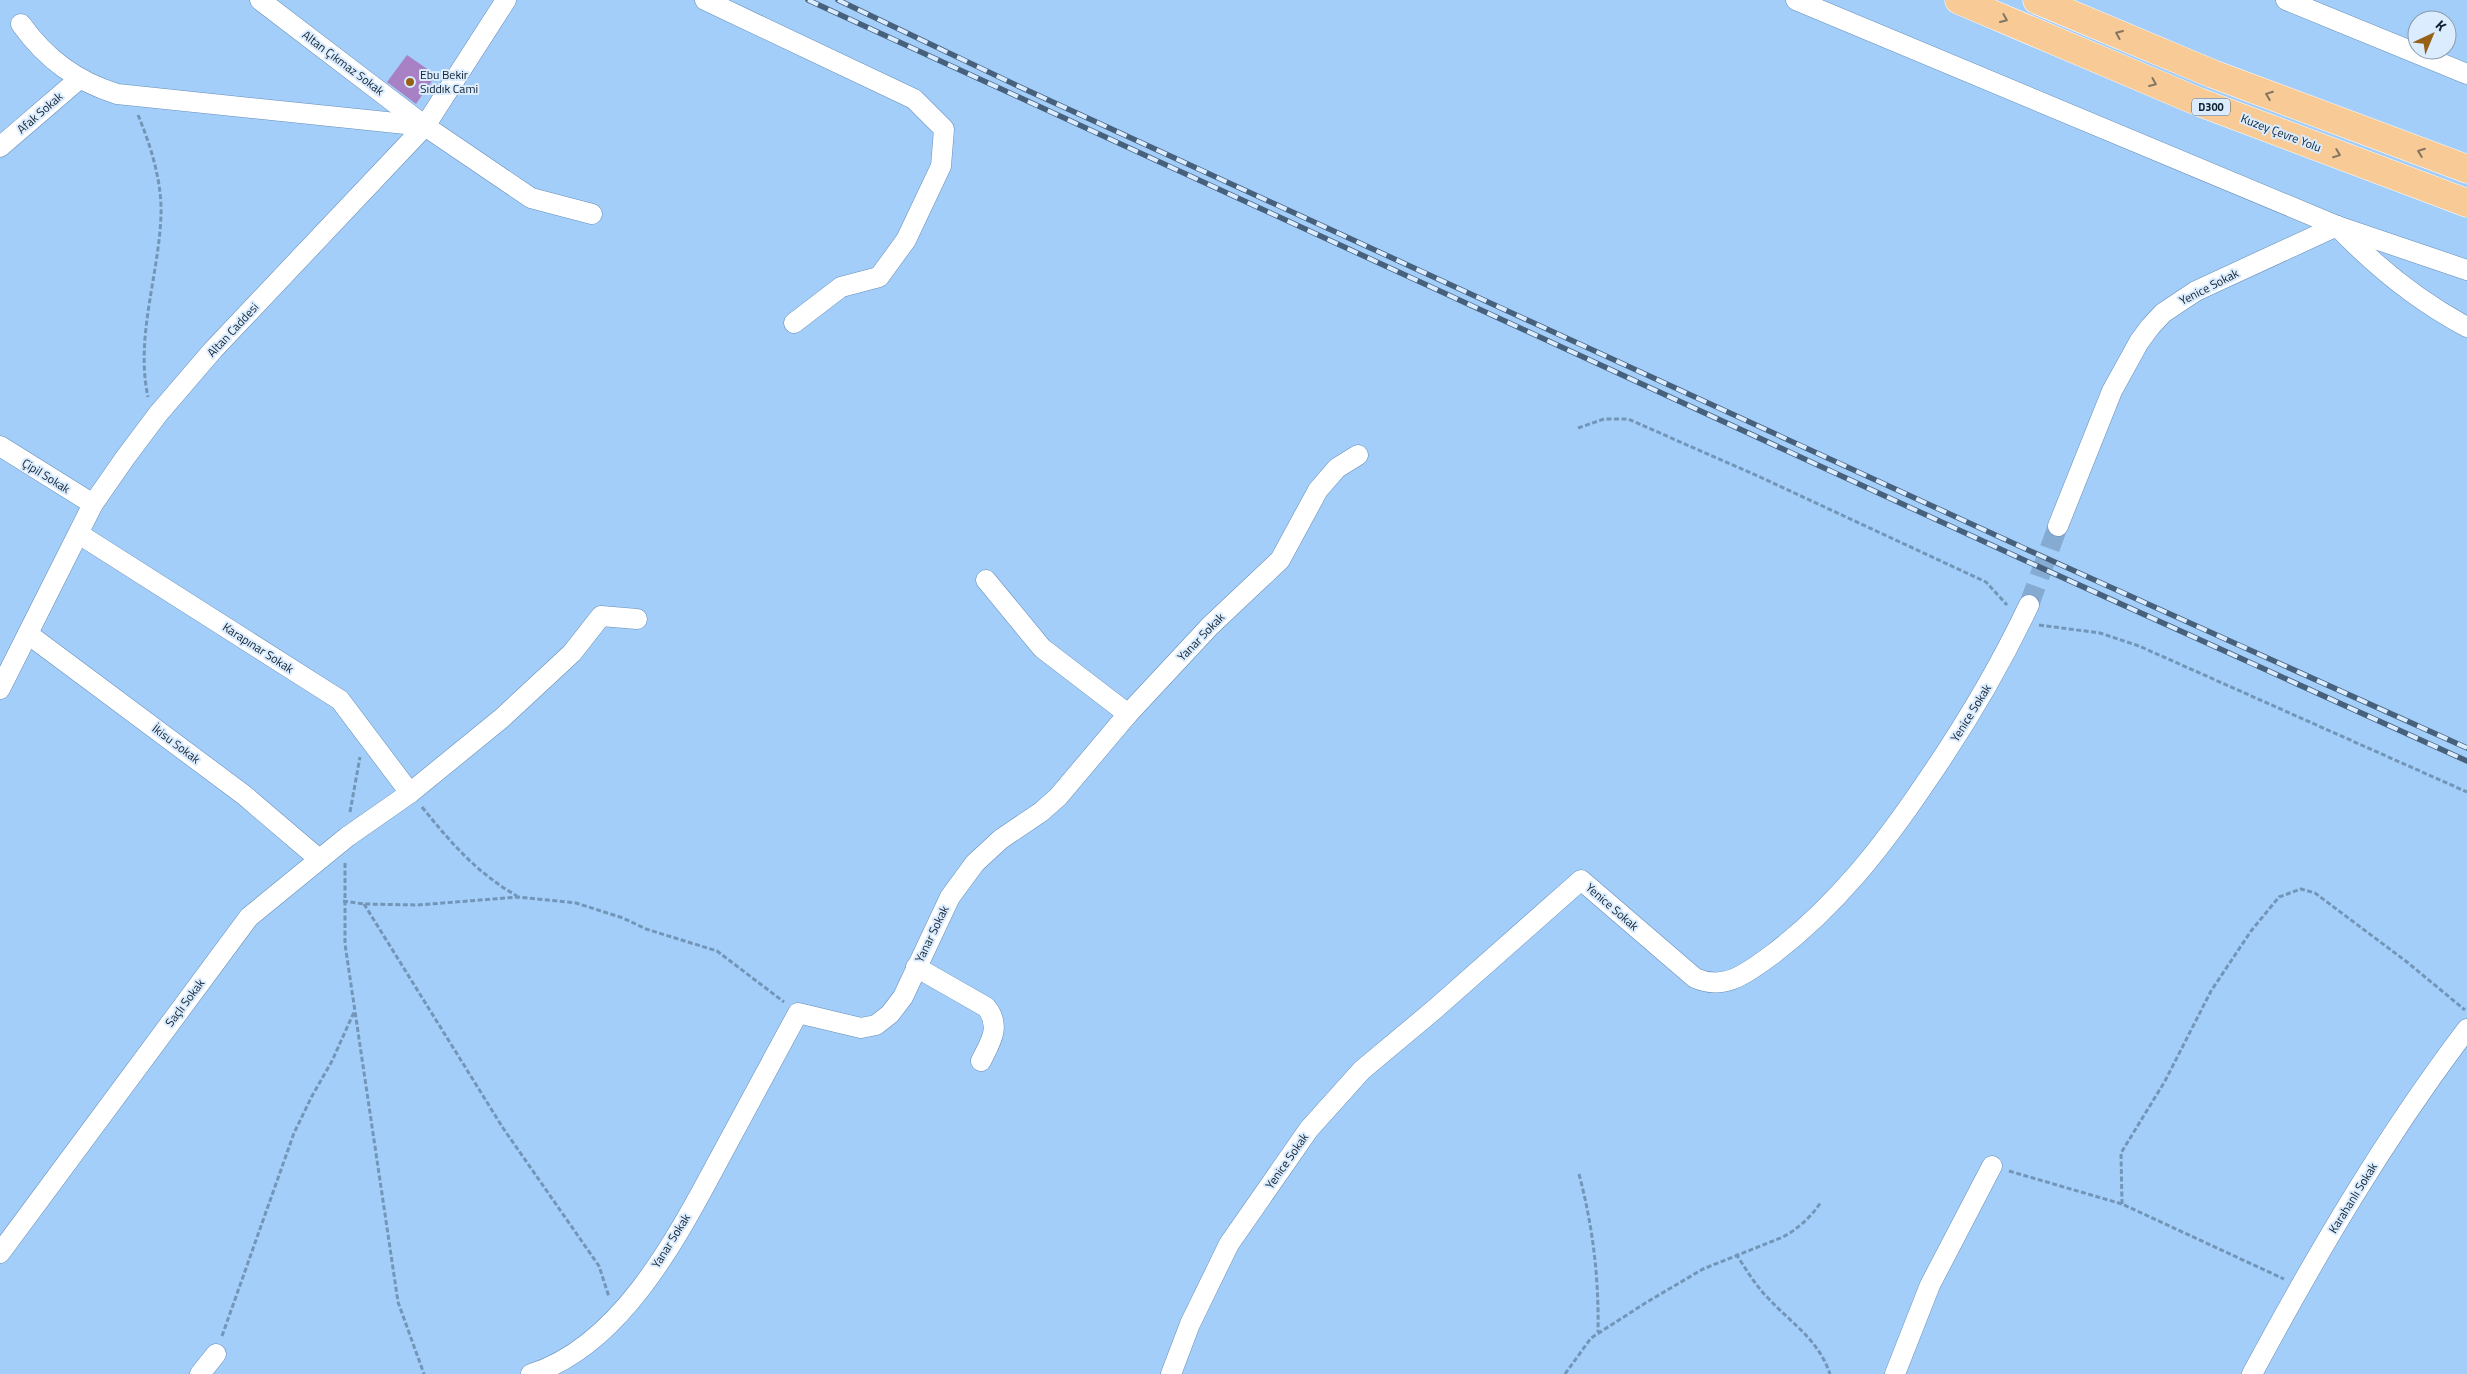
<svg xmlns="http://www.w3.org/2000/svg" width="2467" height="1374" viewBox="0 0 2467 1374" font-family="'Titillium Web',sans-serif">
	<rect width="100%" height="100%" fill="#a3cefa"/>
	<polygon fill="#a881c5" points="407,55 436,75 416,104 387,82"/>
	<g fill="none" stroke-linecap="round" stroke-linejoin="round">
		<polyline stroke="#86abd2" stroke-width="20" stroke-dasharray="20 10" stroke-linecap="butt" points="2029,605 2058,526"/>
		<g stroke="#668eb8" stroke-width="21">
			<g id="minor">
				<polyline points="260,0 425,126 531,198 592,214"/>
				<polyline points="705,0 914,99 944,129 941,166 906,240 879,277 841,287 794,323"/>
				<polyline points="1796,0 2337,226 2467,270"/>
				<polyline points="2286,0 2467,74"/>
				<path d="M21,24c25,35 55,57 96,70l308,32"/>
				<polyline points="0,147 79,79"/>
				<polyline points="0,446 93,504"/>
				<path d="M2058,526l54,-135 27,-49 11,-15 13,-14 33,-22 141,-65c39,41 81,75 130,101"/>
				<polyline points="79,534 340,700 410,793"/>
				<polyline points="986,580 1042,648 1128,714"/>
				<polyline points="28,634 244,795 319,859"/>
				<polyline points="0,689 93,504 125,458 158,414 213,350 425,126 506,0"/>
				<path d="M916,967l70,40c16,19 4,36 -5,54"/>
				<polyline points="0,1253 249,917 347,837 410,793 502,718 572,653 601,616 637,619"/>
				<polyline points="200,1374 216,1354"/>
				<path d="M531,1374c93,-29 150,-144 193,-224 25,-46 49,-91 74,-137l63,15 15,-3 14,-11 13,-17 47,-100 25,-34 26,-24 40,-27 17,-15 70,-83 82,-88 70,-66 38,-70 19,-22 21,-13"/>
				<path d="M1171,1374l19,-50 39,-80 80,-115 53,-59 73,-61 146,-129 114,98c31,14 54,-7 78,-24 63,-48 110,-108 153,-172 40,-58 73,-114 103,-177"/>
				<polyline points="1895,1374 1930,1285 1992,1166"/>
				<path d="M2252,1374c64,-119 133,-237 215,-345"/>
			</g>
		</g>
		<g stroke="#fff" stroke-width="29">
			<g id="highway">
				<polyline points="1959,0 2199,102 2467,203"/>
				<polyline points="2037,0 2213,74 2467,169"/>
			</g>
		</g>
		<g stroke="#7396b8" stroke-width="3" stroke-dasharray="5 2.5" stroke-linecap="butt">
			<path d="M138,115c13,31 24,67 23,100 -2,60 -26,122 -13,182"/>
			<polyline points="1578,428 1604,419 1628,419 1760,477 1986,582 2007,605"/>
			<polyline points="2039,625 2100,633 2139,646 2467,792"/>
			<path d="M422,807c29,36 55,66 95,89"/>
			<polyline points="350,812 360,757"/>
			<polyline points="345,863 345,944 398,1302 424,1374"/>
			<polyline points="343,901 364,904 418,905 518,897 576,903 623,918 646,929 717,951 784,1002"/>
			<polyline points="364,904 503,1128 599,1266 609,1297"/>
			<polyline points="2009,1171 2122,1204 2284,1279"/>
			<path d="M1579,1174c14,53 20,104 19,158"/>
			<polyline points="2122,1204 2121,1153 2165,1081 2211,991 2251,931 2279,897 2301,889 2315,893 2407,962 2465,1010"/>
			<path d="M1736,1254c10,15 19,31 32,44 24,26 50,41 62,76"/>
			<polyline points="222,1336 294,1133 312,1096 332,1061 354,1012"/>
			<path d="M1565,1374l26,-36 56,-36 56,-33 80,-32c16,-9 28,-20 38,-35"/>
		</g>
		<use href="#minor" stroke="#fff" stroke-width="20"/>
		<use href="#highway" stroke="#f8ca96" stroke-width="28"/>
		<g stroke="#47617c" stroke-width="5.5">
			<g id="rail">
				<polyline points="808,0 2024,560 2467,761"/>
				<polyline points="838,0 1020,87 2028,550 2467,748"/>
			</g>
		</g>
		<use href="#rail" stroke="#dbecfe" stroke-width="4" stroke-dasharray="11" stroke-linecap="butt"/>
	</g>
	<defs><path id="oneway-chevron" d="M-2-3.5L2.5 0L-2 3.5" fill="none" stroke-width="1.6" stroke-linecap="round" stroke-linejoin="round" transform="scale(1.25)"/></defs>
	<g stroke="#847664">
		<use href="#oneway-chevron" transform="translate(2004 19) rotate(23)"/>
		<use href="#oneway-chevron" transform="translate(2119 34) rotate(-157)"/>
		<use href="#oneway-chevron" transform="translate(2153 83) rotate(23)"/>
		<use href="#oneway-chevron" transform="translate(2269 95) rotate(-159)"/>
		<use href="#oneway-chevron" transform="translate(2421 152) rotate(-159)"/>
		<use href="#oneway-chevron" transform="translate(2337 154) rotate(21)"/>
	</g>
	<circle fill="#966117" stroke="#dbecfe" stroke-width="2" cx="410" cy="82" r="5"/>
	<g text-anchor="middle" stroke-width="4" stroke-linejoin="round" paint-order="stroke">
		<rect fill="#dbecfe" stroke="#4d5e6e" stroke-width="1" x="2192" y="98.5" width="38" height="17" rx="4"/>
		<g font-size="11" font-weight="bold" fill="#102131">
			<text x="2211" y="111">D300</text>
		</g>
		<g font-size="12" fill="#102131" stroke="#dbecfe">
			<text transform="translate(343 63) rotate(37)" y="4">Altan Çıkmaz Sokak</text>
			<text transform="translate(40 113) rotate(-41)" y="4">Afak Sokak</text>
			<text transform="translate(2281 133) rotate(21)" y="4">Kuzey Çevre Yolu</text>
			<text transform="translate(2209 287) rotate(-27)" y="4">Yenice Sokak</text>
			<text transform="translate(233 330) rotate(-47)" y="4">Altan Caddesi</text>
			<text transform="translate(46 476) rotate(32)" y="4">Çipil Sokak</text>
			<text transform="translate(1201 637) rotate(-46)" y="4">Yanar Sokak</text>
			<text transform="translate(258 648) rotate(33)" y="4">Karapınar Sokak</text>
			<text transform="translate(1971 713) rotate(-58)" y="4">Yenice Sokak</text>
			<text transform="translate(176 744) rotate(37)" y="4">İkisu Sokak</text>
			<text transform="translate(1612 907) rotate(41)" y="4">Yenice Sokak</text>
			<text transform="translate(932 934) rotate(-64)" y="4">Yanar Sokak</text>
			<text transform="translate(185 1003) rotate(-53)" y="4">Saçlı Sokak</text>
			<text transform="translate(1287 1161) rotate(-55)" y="4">Yenice Sokak</text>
			<text transform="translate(2353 1198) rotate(-58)" y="4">Karahanlı Sokak</text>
			<text transform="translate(671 1241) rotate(-58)" y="4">Yanar Sokak</text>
		</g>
		<g font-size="12" fill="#102131" stroke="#dbecfe" text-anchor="start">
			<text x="420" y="79">Ebu Bekir<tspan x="420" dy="14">Sıddık Cami</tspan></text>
		</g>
	</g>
	<g transform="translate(2432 35) rotate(44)"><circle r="24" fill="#dbecfe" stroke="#8a9bac"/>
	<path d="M0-4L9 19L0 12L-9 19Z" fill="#966117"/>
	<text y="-8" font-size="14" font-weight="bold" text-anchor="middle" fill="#102131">K</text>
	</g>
</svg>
